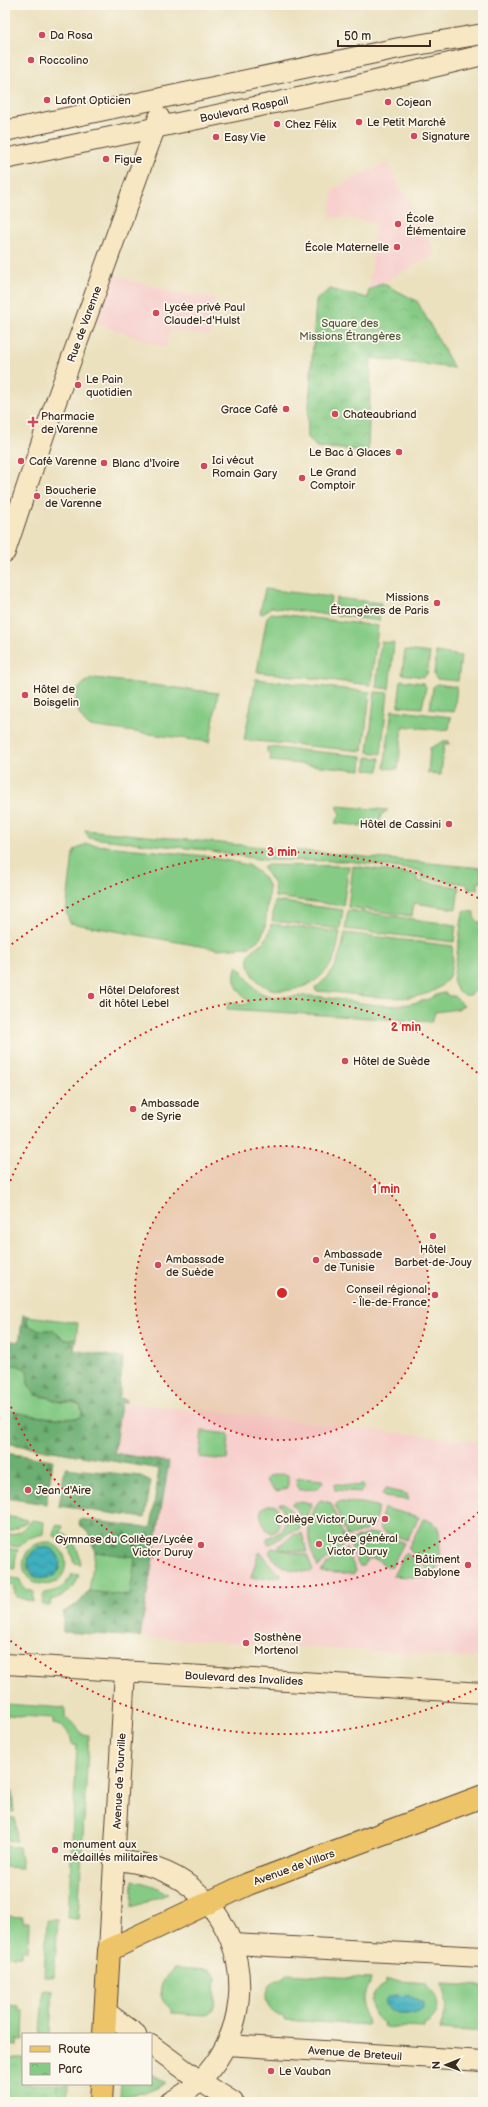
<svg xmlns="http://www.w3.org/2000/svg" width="488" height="2107" viewBox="0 0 488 2107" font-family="'Balsamiq Sans',sans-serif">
	<defs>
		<pattern id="forest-firs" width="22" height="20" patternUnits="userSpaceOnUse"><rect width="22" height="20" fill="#6caf72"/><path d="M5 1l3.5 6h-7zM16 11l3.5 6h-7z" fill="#5a8f5d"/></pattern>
		<pattern id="park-crowns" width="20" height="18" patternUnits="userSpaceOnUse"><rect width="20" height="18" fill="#86cb85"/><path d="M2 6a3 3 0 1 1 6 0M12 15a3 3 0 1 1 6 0" fill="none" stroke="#75ae72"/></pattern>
		<pattern id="water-waves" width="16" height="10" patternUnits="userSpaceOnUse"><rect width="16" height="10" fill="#41afbe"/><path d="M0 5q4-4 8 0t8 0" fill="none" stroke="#388f9a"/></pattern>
	</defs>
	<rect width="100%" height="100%" fill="#fbf7ec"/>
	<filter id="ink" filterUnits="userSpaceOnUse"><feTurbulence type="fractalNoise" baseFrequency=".025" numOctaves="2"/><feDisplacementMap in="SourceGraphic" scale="8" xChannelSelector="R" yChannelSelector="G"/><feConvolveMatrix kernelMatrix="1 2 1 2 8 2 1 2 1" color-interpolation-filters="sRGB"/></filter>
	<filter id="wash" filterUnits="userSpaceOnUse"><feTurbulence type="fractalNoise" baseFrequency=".012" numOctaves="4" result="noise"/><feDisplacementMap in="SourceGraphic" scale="16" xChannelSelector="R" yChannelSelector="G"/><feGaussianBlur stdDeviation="0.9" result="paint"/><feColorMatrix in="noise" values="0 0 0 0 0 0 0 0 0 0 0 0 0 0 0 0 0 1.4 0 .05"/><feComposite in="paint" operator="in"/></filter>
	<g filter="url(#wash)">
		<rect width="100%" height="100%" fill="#ebe1bf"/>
		<g fill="#f7d0cd">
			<polygon points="387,162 436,254 369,290 376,226 373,222 330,216 333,189"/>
			<polygon points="112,274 178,294 215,298 210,336 170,330 165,348 95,323"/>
			<polygon points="121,1402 483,1442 483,1658 140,1637 169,1462 114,1454"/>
		</g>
		<g fill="#86cb85" stroke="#607a52" fill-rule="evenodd">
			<polygon points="265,589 331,597 328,615 271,607 263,614 260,613"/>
			<polygon points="336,598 381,603 379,621 337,615 335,611"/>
			<polygon points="271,613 378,626 371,685 257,672 267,617"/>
			<polygon points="381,642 394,643 389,689 376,687"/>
			<polygon points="405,650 430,653 427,674 423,677 402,674"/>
			<polygon points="436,652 461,656 458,681 437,679 434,675"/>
			<path d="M95,678l123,15 -8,49 -121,-16c-17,-15 -20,-41 6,-48z"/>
			<polygon points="256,679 370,692 363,751 244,740"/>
			<polygon points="401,680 423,683 426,687 422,708 398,706"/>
			<polygon points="437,684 457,687 454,712 430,709 433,687"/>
			<polygon points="375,692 388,693 381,754 368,752"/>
			<polygon points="392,710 451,717 449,729 439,730 403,726 398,769 384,768"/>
			<polygon points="444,741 449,741 449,744 444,744 441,775 428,773 430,748"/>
			<polygon points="267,747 362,756 361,770 270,761 271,753 267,752"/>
			<polygon points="367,757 380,758 379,771 366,770"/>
			<polygon points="337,806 388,810 381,815 380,820 386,829 335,823 340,814"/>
			<polygon points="85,830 481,868 481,879 483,879 483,882 478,882 478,890 468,889 467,884 421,878 421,871 348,861 264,860 206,850 89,838"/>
			<polygon points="86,844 205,856 248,865 263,876 269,887 265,928 260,939 248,947 217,949 70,923 66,912 73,854 75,850"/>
			<polygon points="265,865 349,866 343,906 275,897 274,884 263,868"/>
			<polygon points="353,866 417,875 417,881 459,887 456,909 414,903 412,916 348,907"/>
			<polygon points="275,901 343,910 340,929 272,921"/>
			<polygon points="348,910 456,925 454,942 345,929"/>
			<path d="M465,911l9,1v5l5,5 4,1c0,14 5,89 -25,69l-5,-11 10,-69z"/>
			<path d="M271,924l69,8c-2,12 -4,25 -11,35 -21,30 -78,36 -81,-10 6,-14 20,-9 23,-33z"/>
			<path d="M345,933l108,13c-1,10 0,27 -7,35 -23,28 -85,13 -115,11 -5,-1 -10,0 -15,-1l-1,-3c19,-13 26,-33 30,-55z"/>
			<path d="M237,966c9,7 13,21 24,27 16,8 34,2 51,3 31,2 59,12 90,9 8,-1 17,-3 24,-5 7,-3 12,-7 20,-7l2,3h6l10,10 -6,3 -23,3 -3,10 -205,-13 1,-7 15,3 7,-3c-11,-8 -20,-23 -13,-36z"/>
			<path d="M28,1316l50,7 -2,15 -10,2c-5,-2 -6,-6 -10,-8 -11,-5 -21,2 -29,-10z"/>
			<path d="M17,1365l10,5 1,14 15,13c7,0 12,5 18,5 8,1 12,-1 19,3l2,6 -1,6c-14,4 -63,-2 -76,-8v-39l3,-4z"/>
			<polygon points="202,1431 229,1434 227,1460 199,1457"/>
			<polygon points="281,1474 288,1475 288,1488 277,1491 272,1488 266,1480 269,1476"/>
			<polygon points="301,1478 322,1480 323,1483 317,1489 299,1490 296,1485 297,1479"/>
			<polygon points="337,1484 360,1486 361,1484 364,1487 361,1492 335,1490 334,1485"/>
			<polygon points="385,1489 407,1494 409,1500 384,1497 382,1494"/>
			<path d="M321,1500l10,3 14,38 -4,2 1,4 -24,20c-9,-19 -13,-34 -5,-54 2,-5 3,-10 8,-13z"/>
			<polygon points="294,1502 312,1503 305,1520 292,1505 292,1503"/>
			<polygon points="338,1502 362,1503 376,1506 378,1507 374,1525 370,1529 347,1537 335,1506"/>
			<path d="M279,1503h5l14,16 3,7 -1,3 -9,3 -21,12 -3,-1v-5l14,-6c8,-8 3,-20 -2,-29z"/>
			<polygon points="268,1505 276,1505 280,1514 278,1530 272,1533 265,1529 260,1514 262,1508"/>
			<polygon points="384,1508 419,1517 407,1540 382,1531 379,1525"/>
			<path d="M5,1516l23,4 -1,2c-9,3 -10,9 -22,9z"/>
			<path d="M426,1519c3,2 8,4 11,7 5,7 3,45 -4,50l-25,-28 15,-28z"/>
			<polygon points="32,1520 44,1522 43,1534 29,1538 19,1547 5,1545 7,1535 20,1532"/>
			<path d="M56,1525l7,1 -2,6c13,7 18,18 20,32l-7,-1 -5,-16 -15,-11z"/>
			<polygon points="302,1533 307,1552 279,1549 279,1546 293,1535"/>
			<path d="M370,1533l16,3 18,7 -12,23 -4,2c-8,-7 -18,-16 -25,-2h-4l-9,-22 1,-4z"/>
			<path d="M47,1542c30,7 21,48 -7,42 -26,-5 -20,-42 7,-42zM44,1547l5,1 10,21 -7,8c-4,0 -11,2 -16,0 -17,-7 -5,-27 8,-30z"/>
			<polygon points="5,1548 18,1550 15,1560 15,1569 5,1568"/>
			<path d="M272,1548l35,7 6,15 -2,2c-18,-2 -34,-2 -42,-21z"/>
			<polygon points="346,1548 356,1571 354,1574 321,1572 329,1562"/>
			<polygon points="95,1552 136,1557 130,1596 89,1591"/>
			<polygon points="261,1552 274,1570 281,1574 281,1577 251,1578 258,1554"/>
			<polygon points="406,1552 427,1574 428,1578 393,1576"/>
			<path d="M72,1574l7,1c-4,14 -14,21 -28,25l-1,6 -8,-1 2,-12c14,-1 22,-7 28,-19z"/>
			<polygon points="5,1577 19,1579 24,1588 34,1592 33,1602 16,1597 13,1586 5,1583"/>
			<path d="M5,1704l60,4v9l11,9 5,8 8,1 -11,184 -10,-1 9,-173h-5c-1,-12 -7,-19 -19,-21v-6l-48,-3z"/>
			<polygon points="5,1790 12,1791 14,1812 5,1811"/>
			<polygon points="5,1818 15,1818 17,1841 5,1840"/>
			<polygon points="5,1846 19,1847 22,1868 5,1867"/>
			<polygon points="133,1880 154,1886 168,1894 132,1907"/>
			<polygon points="5,1916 23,1917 23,1922 29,1922 28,1951 22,1951 21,1956 5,1956"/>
			<polygon points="47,1920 58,1920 54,1976 44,1976"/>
			<path d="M174,1968l35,2 7,6 -2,33 -8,6 -34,-2v-4c-17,-10 -14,-29 2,-38z"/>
			<path d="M287,1974l84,5c-1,9 -9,15 -9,25 -1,8 6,14 6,21l-84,-5v-3c-11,-2 -17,-9 -18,-20 2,-12 8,-19 20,-19z"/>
			<path d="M386,1980l41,3 -1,3c16,10 16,32 -2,39v3l-41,-2 1,-3c-17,-10 -17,-32 2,-39z"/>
			<polygon points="442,1984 483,1986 483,2032 440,2029 447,2007"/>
			<polygon points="43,1989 53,1990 50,2034 40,2034"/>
			<polygon points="5,2005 19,2006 19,2011 24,2011 23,2040 17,2040 17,2046 5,2045"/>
			<polygon points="151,2074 166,2083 143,2093 120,2097 121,2084 151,2084"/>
			<polygon points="57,2084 68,2084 67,2102 56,2102"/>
		</g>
		<g fill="url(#forest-firs)" stroke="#546c48">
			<path d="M23,1315l5,1 -1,6c8,12 18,5 29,10 4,2 5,6 10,8l10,-2 -2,12 49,8 -4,40 7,1v3l-5,1 -7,50 55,9 -29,175 -77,-5v-20l15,-8 11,-13 41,5 5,-39 -40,-5 -7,-19 -9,-9 1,-5 71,9 8,-59 -154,-26v-34c13,6 63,13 76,8l1,-6 -2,-6 -6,-3h-14l-11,-5 -14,-2 -7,-11 -1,-14 -10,-5 -8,1 -4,4v-30l14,2z"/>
			<polygon points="5,1453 53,1460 46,1504 5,1498"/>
			<polygon points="65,1468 141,1476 151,1481 145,1518 59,1506"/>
		</g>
		<g fill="url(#park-crowns)" stroke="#607a52">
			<polygon points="382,283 417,301 454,368 371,358 368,451 316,447 307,436 316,300 330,289 368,298 369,290"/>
			<polygon points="5,2058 23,2058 23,2084 57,2084 56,2102 5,2102"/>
		</g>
		<g fill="url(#water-waves)" stroke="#3e6c6e">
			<circle cx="44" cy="1563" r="16"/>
			<path d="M395,1995l15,1 13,6v6c-27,19 -53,-10 -28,-13z"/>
		</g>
	</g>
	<g filter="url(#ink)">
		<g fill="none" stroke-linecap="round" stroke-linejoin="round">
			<g stroke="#554536" stroke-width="22">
				<g id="secondary">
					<polyline points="5,131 399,48 483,34"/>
					<polyline points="5,159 346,88 483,55"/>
					<polyline points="5,552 45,432 159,117"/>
					<polyline points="5,1664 483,1693"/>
					<path d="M114,1860c28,2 55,10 77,27 73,58 61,172 -21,215"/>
					<polyline points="232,1944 483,1957"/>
					<polyline points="109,1950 125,1671"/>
					<polyline points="105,2011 136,2034"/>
					<polyline points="151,2045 200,2081 233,2102"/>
					<polyline points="227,2045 483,2061"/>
				</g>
			</g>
			<g stroke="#554536" stroke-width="24">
				<g id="primary">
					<polyline points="104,2034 109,1950 248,1884 483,1796"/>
					<polyline points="101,2102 102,2084"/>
				</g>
			</g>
			<use href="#secondary" stroke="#f8e7c3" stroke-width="20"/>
			<use href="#primary" stroke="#eec469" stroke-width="22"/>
		</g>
	</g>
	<circle cx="282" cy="1293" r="147" fill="#d62828" fill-opacity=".12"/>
	<g fill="none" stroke="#d62828" stroke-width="2" stroke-dasharray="2 4">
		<circle cx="282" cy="1293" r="147"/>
		<path d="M483 1508A294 294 0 0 1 6 1394M6 1192A294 294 0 0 1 483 1078"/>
		<path d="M482 1686A441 441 0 0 1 7 1638M7 948A441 441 0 0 1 482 900"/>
	</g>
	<g fill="#d1495b" stroke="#fbf7ec" stroke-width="1.5">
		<circle cx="42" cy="35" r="4"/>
		<circle cx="31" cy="60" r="4"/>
		<circle cx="47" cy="100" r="4"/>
		<circle cx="388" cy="102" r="4"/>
		<circle cx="359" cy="122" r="4"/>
		<circle cx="277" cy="124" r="4"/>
		<circle cx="414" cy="136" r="4"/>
		<circle cx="216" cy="137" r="4"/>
		<circle cx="106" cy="159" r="4"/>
		<circle cx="398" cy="224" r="4"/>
		<circle cx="397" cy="247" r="4"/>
		<circle cx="156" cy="313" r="4"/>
		<circle cx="78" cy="385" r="4"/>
		<circle cx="286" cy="409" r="4"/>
		<circle cx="335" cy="414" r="4"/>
		<path d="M31 416h4v4h4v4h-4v4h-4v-4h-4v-4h4z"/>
		<circle cx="399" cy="452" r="4"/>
		<circle cx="21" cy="461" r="4"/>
		<circle cx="104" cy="463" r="4"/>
		<circle cx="204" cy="466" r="4"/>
		<circle cx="302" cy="478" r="4"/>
		<circle cx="37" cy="496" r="4"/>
		<circle cx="437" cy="603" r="4"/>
		<circle cx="25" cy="695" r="4"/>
		<circle cx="449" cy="824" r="4"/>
		<circle cx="91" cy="996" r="4"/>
		<circle cx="345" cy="1061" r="4"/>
		<circle cx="133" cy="1109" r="4"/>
		<circle cx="433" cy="1236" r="4"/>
		<circle cx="316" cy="1260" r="4"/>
		<circle cx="158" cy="1265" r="4"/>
		<circle cx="435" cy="1295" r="4"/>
		<circle cx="28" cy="1490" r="4"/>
		<circle cx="385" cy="1519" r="4"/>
		<circle cx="319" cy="1544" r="4"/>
		<circle cx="201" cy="1545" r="4"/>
		<circle cx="468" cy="1565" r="4"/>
		<circle cx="246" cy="1643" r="4"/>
		<circle cx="55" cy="1850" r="4"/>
		<circle cx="271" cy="2071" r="4"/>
	</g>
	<g text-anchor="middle" stroke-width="3.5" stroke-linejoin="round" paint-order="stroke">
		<g font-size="11" fill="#3b2a1e" stroke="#fbf7ec" text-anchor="start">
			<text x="50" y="39">Da Rosa</text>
			<text x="39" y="64">Roccolino</text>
			<text x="55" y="104">Lafont Opticien</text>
			<text x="396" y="106">Cojean</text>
			<text x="367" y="126">Le Petit Marché</text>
			<text x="285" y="128">Chez Félix</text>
			<text x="422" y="140">Signature</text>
			<text x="224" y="141">Easy Vie</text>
			<text x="114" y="163">Figue</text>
			<text x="406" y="222">École<tspan x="406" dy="13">Élémentaire</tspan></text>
			<text x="389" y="251" text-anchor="end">École Maternelle</text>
			<text x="164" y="311">Lycée privé Paul<tspan x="164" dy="13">Claudel-d'Hulst</tspan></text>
			<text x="86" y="383">Le Pain<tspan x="86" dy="13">quotidien</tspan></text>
			<text x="278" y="413" text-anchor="end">Grace Café</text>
			<text x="343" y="418">Chateaubriand</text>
			<text x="41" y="420">Pharmacie<tspan x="41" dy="13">de Varenne</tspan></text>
			<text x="391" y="456" text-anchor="end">Le Bac à Glaces</text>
			<text x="212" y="464">Ici vécut<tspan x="212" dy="13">Romain Gary</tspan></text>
			<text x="29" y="465">Café Varenne</text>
			<text x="112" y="467">Blanc d'Ivoire</text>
			<text x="310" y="476">Le Grand<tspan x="310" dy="13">Comptoir</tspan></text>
			<text x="45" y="494">Boucherie<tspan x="45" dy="13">de Varenne</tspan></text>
			<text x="429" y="601" text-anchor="end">Missions<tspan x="429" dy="13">Étrangères de Paris</tspan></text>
			<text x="33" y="693">Hôtel de<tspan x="33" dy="13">Boisgelin</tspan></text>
			<text x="441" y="828" text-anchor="end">Hôtel de Cassini</text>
			<text x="99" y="994">Hôtel Delaforest<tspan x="99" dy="13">dit hôtel Lebel</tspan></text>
			<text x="353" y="1065">Hôtel de Suède</text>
			<text x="141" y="1107">Ambassade<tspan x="141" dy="13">de Syrie</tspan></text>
			<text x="433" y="1253" text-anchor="middle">Hôtel<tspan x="433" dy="13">Barbet-de-Jouy</tspan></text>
			<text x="324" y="1258">Ambassade<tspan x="324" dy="13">de Tunisie</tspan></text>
			<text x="166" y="1263">Ambassade<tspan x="166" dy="13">de Suède</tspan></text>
			<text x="427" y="1293" text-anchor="end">Conseil régional<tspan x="427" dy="13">- Île-de-France</tspan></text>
			<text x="36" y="1494">Jean d'Aire</text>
			<text x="377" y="1523" text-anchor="end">Collège Victor Duruy</text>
			<text x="327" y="1542">Lycée général<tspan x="327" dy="13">Victor Duruy</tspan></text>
			<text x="193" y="1543" text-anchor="end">Gymnase du Collège/Lycée<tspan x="193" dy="13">Victor Duruy</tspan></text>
			<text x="460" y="1563" text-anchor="end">Bâtiment<tspan x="460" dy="13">Babylone</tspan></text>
			<text x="254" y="1641">Sosthène<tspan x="254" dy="13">Mortenol</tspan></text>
			<text x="63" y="1848">monument aux<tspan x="63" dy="13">médaillés militaires</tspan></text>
			<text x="279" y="2075">Le Vauban</text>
		</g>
		<g font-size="11" fill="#3b2a1e" stroke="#fbf7ec">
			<text transform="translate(244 109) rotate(-12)" y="4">Boulevard Raspail</text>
			<text transform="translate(84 324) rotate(-70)" y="4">Rue de Varenne</text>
			<text transform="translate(244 1678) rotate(3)" y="4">Boulevard des Invalides</text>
			<text transform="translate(119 1781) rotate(-87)" y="4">Avenue de Tourville</text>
			<text transform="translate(294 1867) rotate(-20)" y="4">Avenue de Villars</text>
			<text transform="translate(355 2053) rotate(4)" y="4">Avenue de Breteuil</text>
		</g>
		<g font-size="11" fill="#525a3d" stroke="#fbf7ec">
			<text x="350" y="327">Square des<tspan x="350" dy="13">Missions Étrangères</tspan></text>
		</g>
	</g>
	<circle cx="282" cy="1293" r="6" fill="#d62828" stroke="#fbf7ec" stroke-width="2"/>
	<g font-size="12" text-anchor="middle" font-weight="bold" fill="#d62828" stroke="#fbf7ec" stroke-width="3.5" stroke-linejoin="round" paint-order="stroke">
		<text x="282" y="856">3 min</text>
		<text x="406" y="1031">2 min</text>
		<text x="386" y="1193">1 min</text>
	</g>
	<rect width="488" height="2107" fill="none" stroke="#fbf7ec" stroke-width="20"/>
	<rect x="22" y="2033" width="130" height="52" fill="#fbf7ec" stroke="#aea59a"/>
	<rect x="30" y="2046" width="20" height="6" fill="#eec469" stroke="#aea59a"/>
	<text x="58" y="2053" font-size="12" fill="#3b2a1e">Route</text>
	<rect x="30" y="2063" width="20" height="12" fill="url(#park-crowns)" stroke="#aea59a"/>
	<text x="58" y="2073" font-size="12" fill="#3b2a1e">Parc</text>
	<g transform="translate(446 2065) rotate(269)" stroke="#fbf7ec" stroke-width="3" paint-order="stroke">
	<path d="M0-3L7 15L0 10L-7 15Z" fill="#3b2a1e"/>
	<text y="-6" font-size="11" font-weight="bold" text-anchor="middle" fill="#3b2a1e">N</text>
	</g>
	<path d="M338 40v6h92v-6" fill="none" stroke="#3b2a1e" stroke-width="2"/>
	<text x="344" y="40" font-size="12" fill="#3b2a1e" stroke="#fbf7ec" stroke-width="3" paint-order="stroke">50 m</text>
</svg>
